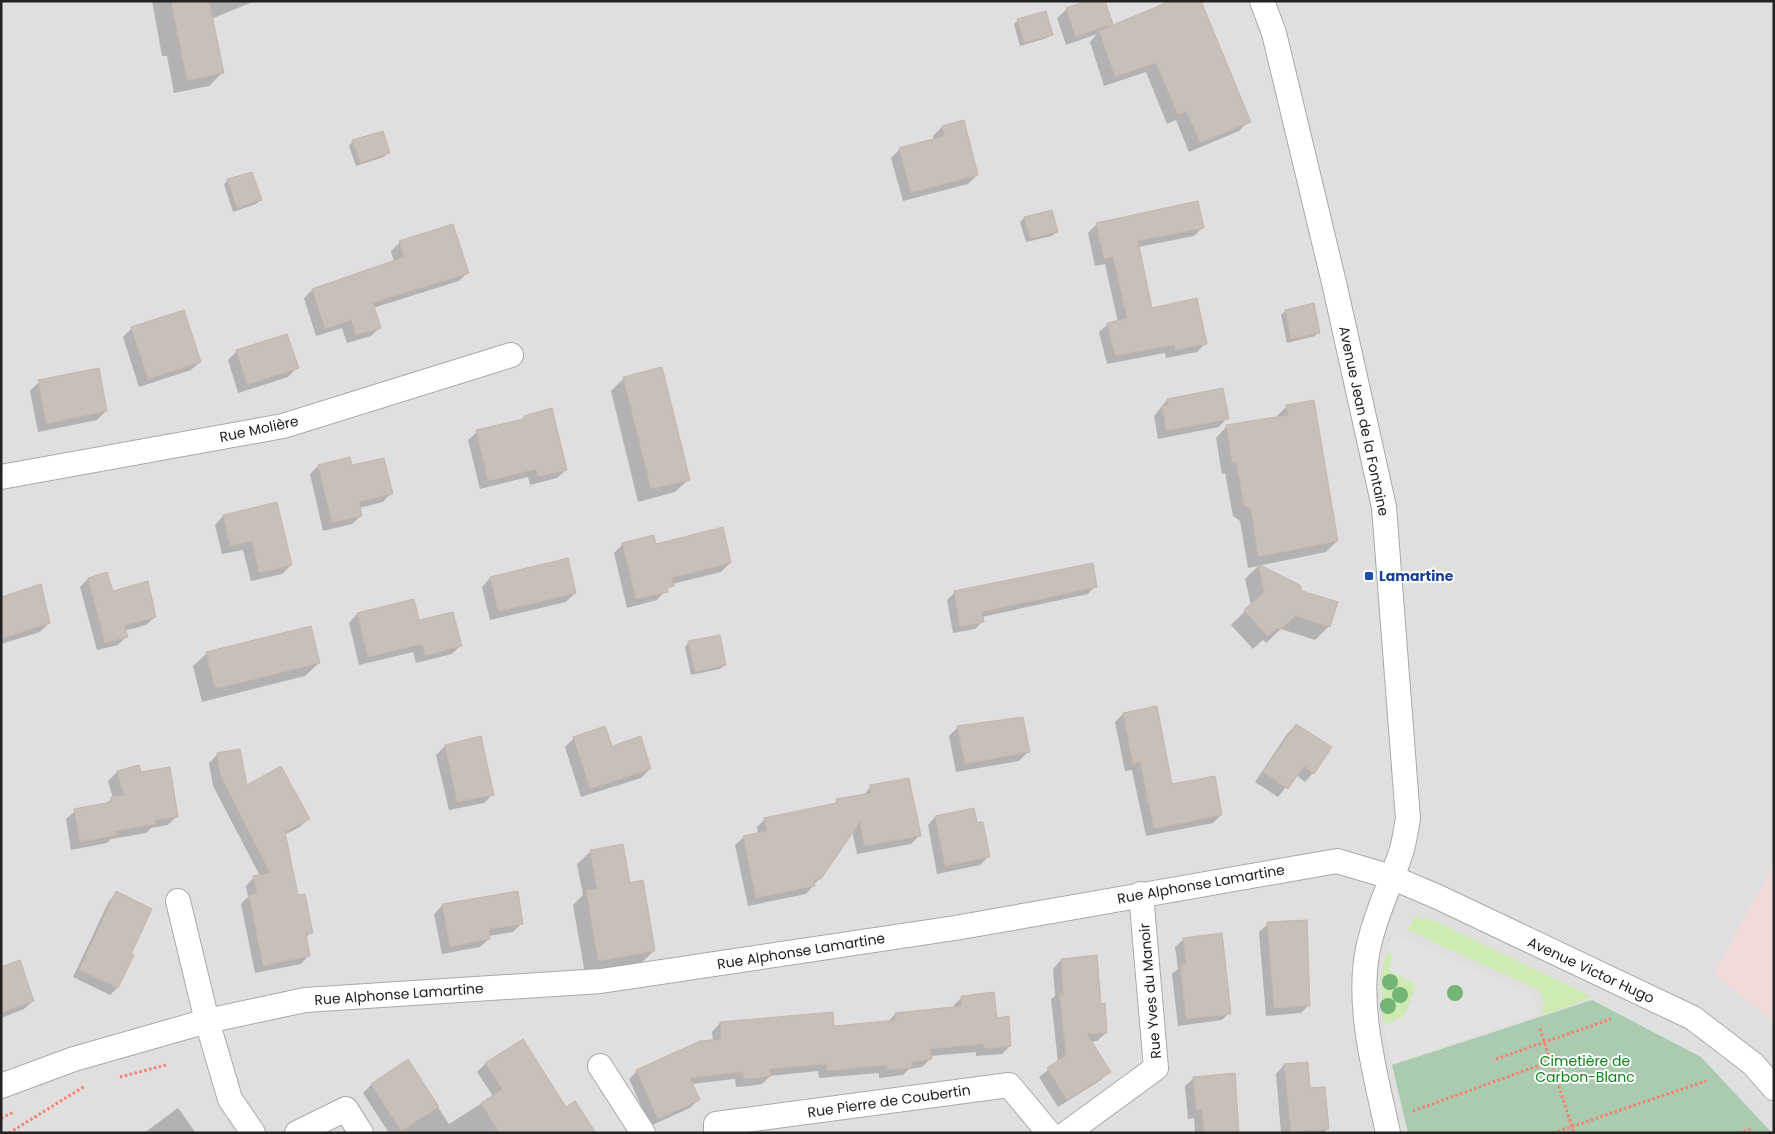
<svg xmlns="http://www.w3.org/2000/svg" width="1775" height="1134" viewBox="0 0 1775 1134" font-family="Poppins,sans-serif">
	<rect width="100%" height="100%" fill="#f2efe9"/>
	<polygon fill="#e0dfdf" points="1,1 1774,1 1774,865 1714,974 1774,1022 1774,1133 1,1133"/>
	<polygon fill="#f2dad9" points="1774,865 1774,1022 1714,974"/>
	<g fill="#cdebb0">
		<polygon points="1415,917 1435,921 1590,996 1576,1004 1542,1015 1544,1000 1539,990 1408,930"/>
		<polygon points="1392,953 1389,971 1417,984 1404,1016 1384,1024 1381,977 1386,954"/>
	</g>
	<polygon fill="#aacbaf" points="1592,1000 1701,1057 1772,1133 1408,1133 1392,1065"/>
	<polygon fill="#e2e2e2" points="1393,933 1531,994 1538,1009 1535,1015 1392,1064 1384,1026 1405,1016 1417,985 1390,971 1393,953 1388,947"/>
	<g fill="#0003">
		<polygon points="152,1 255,1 211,19 222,73 209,86 174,93 167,56 162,56"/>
		<polygon points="1093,1 1111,24 1106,29 1249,121 1239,131 1189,152 1176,120 1167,124 1146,72 1104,86 1090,42 1097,34 1066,45 1057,18 1066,10"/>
		<polygon points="1018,20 1051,34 1047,38 1020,46 1014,24"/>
		<polygon points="942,127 977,175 968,184 903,201 891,158 900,149 934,140 933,136"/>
		<polygon points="353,141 388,153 384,157 356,166 349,146"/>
		<polygon points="228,180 260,200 256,204 233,212 224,184"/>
		<polygon points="1024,218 1057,231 1052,236 1026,242 1020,222"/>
		<polygon points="1097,224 1203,227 1194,236 1138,247 1151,309 1205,344 1197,352 1166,358 1165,353 1107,364 1099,332 1108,324 1118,322 1105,264 1095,266 1088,233"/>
		<polygon points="453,226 468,272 459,281 373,308 380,327 371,336 347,343 342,328 316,336 304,298 312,290 394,262 391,251 399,243"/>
		<polygon points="1285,311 1319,332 1315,336 1287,343 1281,315"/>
		<polygon points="132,328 200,362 191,370 139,387 123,337"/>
		<polygon points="237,351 297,368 288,377 238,393 228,360"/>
		<polygon points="624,378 689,479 675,492 638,502 611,391"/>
		<polygon points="39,382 106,411 97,420 38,432 30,391"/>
		<polygon points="1167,400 1227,418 1219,427 1158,439 1154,416"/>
		<polygon points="1287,406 1337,541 1326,552 1248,568 1240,521 1233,516 1225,473 1222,474 1216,438 1227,426 1275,418"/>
		<polygon points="524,417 566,470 557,478 530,485 528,477 480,489 468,440 477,432 519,421"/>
		<polygon points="318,466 351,467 391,493 383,502 359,508 361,516 352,524 323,531 310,474"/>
		<polygon points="223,516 291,565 282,574 251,581 243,550 222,554 215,525"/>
		<polygon points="623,544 655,545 730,563 721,572 672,584 657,600 627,608 614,553"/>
		<polygon points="1258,566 1329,626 1315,640 1281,629 1266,643 1263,640 1253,649 1231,625 1251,605 1245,579"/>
		<polygon points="490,578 575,593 566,602 490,620 482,587"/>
		<polygon points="88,579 112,592 155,617 146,625 124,631 126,637 118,645 97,650 80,587"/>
		<polygon points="1095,586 1088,594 982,617 983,621 975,629 953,633 947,600 955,592"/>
		<polygon points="1,598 49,623 40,632 1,644"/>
		<polygon points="413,600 418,622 460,646 452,654 416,663 413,652 359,665 349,623 357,614"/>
		<polygon points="689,642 725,665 720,669 691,675 685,647"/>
		<polygon points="207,653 319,663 305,676 202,702 193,666"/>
		<polygon points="1156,708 1172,785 1221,815 1213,823 1146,836 1132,770 1125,771 1115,722 1123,714"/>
		<polygon points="1296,725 1313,773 1305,782 1296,775 1278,797 1255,782 1287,734"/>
		<polygon points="958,727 1028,752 1019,761 956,772 949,736"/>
		<polygon points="574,738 611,747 650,769 641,778 581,797 565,747"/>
		<polygon points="445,746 493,794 484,803 449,810 436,755"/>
		<polygon points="239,750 246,786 308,819 300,827 284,835 297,897 312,932 305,938 309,955 301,964 255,973 241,904 248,897 246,886 254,877 260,876 213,786 209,763 217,755"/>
		<polygon points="138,767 140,773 177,816 168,825 151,828 146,833 111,839 107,843 71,850 66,819 75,811 105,804 113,798 108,781 117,772"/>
		<polygon points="871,786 919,836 911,844 857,854 852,831 820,878 806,894 748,906 735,845 743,838 758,834 757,827 765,819 832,805 837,801 863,796"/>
		<polygon points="935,817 976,824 988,857 980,865 937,874 928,825"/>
		<polygon points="591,851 654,951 640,964 585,974 573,905 583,895 577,864"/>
		<polygon points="117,893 129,954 132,956 117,988 110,995 73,977 109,901"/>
		<polygon points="443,905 522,923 513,932 489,936 489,939 480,947 442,954 434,914"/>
		<polygon points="1268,924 1309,1005 1301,1013 1266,1016 1259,932"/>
		<polygon points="1184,939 1230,1012 1222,1020 1178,1026 1172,974 1178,969 1175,947"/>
		<polygon points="1061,960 1100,1005 1106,1033 1097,1041 1090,1042 1109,1071 1101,1080 1058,1107 1039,1077 1058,1062 1051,999 1055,996 1053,969"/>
		<polygon points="1,968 33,1001 24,1009 1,1018"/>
		<polygon points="962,997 996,1019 1010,1046 1002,1054 976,1056 976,1052 930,1056 930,1059 922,1067 909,1069 903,1075 879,1078 879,1073 819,1078 818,1071 770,1076 762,1084 749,1086 736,1087 735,1079 691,1084 698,1100 690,1108 650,1126 629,1079 637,1071 713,1041 712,1032 720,1023 833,1027 888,1022 895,1014 954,1008 954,1005"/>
		<polygon points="523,1040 566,1108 595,1133 389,1133 363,1093 371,1085 408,1061 449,1124 493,1096 477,1072 485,1064"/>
		<polygon points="1284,1065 1309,1089 1327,1129 1324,1133 1281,1133 1276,1074"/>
		<polygon points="1194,1078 1234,1133 1195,1133 1194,1118 1188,1119 1185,1086"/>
		<polygon points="178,1108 196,1133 144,1133"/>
	</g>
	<g fill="#c7bfb8" stroke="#c4b6ab">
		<polygon points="171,1 209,1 224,73 187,81"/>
		<polygon points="1088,1 1105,1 1113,24 1075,37 1066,8"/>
		<polygon points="1170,1 1201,1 1251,122 1200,143 1186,111 1178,115 1156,63 1115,77 1099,31"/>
		<polygon points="1046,11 1053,35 1024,43 1017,19"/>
		<polygon points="964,120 978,175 911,193 899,148 944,136 942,126"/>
		<polygon points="383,131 390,153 360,163 352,140"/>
		<polygon points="252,172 262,200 237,208 227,179"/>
		<polygon points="1198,201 1204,228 1138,241 1152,308 1197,298 1207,344 1175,350 1174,345 1115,356 1107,323 1127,318 1113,257 1104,259 1096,223"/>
		<polygon points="1052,210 1058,232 1030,239 1024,217"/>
		<polygon points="453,224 469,273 373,303 381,328 356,335 351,320 325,329 312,289 404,257 399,241"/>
		<polygon points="1314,303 1320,333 1291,339 1285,310"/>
		<polygon points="184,310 201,362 148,379 131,327"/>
		<polygon points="287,334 299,368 247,385 236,350"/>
		<polygon points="662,367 690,480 651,489 623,377"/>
		<polygon points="99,368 107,411 46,424 38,380"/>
		<polygon points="1223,388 1229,419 1166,431 1162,406 1168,405 1167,399"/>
		<polygon points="1314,400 1338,541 1258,557 1251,510 1244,505 1236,463 1232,463 1226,425 1288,415 1286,405"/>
		<polygon points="552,408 567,470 538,477 536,469 488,481 476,430 524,419 524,416"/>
		<polygon points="350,457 352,465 384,458 393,494 359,502 362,516 332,523 318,465"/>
		<polygon points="277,502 292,565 259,573 252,541 230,546 223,515"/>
		<polygon points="723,527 731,563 672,578 674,586 667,588 668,592 636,599 622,543 654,535 656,544"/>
		<polygon points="568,558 576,593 498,612 490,577"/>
		<polygon points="1093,563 1097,587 982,612 984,622 960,627 954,591"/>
		<polygon points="1258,564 1300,585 1302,591 1338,602 1330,627 1295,616 1280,630 1277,628 1267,636 1244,610 1264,592"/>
		<polygon points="107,572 113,591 148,581 156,617 124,626 128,637 105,643 88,578"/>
		<polygon points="41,584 50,623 1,639 1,597"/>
		<polygon points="414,599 419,620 453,612 462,646 425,656 422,644 368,657 357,613"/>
		<polygon points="311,626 320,663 215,689 206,652"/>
		<polygon points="720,635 726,665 695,672 688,641"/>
		<polygon points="1157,706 1172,784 1215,776 1222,815 1154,829 1140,762 1133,764 1123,713"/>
		<polygon points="1023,717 1030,752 965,764 957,726"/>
		<polygon points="1296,724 1332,747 1314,774 1304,766 1288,789 1263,772"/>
		<polygon points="605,726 612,746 641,736 651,769 590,789 573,737"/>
		<polygon points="481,736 494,795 457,802 445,745"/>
		<polygon points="240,749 247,785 281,766 310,819 285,832 298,895 305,894 313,933 306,934 310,956 263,966 249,895 257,893 253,876 270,873 221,777 217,753"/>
		<polygon points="139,765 141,772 170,767 178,817 155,820 156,824 116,831 117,835 80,842 74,809 111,802 111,797 124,795 117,771"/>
		<polygon points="909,778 921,836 864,846 860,822 821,879 814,880 815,886 756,898 743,836 767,831 764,818 837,803 836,799 871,793 870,785"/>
		<polygon points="974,808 977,822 983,822 990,857 945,866 935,816"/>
		<polygon points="623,844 630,883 643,880 655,951 598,961 586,890 597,889 590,850"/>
		<polygon points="116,891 152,909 131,954 134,955 118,988 79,970"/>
		<polygon points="518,891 523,924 489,929 490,939 450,947 442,904"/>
		<polygon points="1307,920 1310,1006 1274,1008 1267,922"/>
		<polygon points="1222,933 1231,1014 1186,1019 1180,965 1186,964 1183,938"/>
		<polygon points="1097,955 1101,1004 1105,1003 1107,1033 1087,1034 1111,1072 1067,1100 1047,1068 1066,1055 1059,990 1063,996 1061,959"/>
		<polygon points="20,960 34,1001 1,1013 1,967"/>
		<polygon points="994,992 997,1018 1009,1016 1011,1046 984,1049 983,1044 930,1049 932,1059 912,1062 912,1068 887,1070 887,1065 827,1071 826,1064 770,1069 771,1076 758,1078 744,1079 743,1072 690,1078 700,1100 658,1119 636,1070 700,1041 721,1039 720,1022 833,1012 834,1026 896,1020 895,1013 962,1006 961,996"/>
		<polygon points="523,1039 566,1107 575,1101 596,1133 499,1133 481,1103 502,1089 485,1063"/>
		<polygon points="408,1059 439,1107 401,1131 371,1084"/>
		<polygon points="1308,1062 1310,1088 1325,1087 1329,1129 1291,1133 1284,1064"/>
		<polygon points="1235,1073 1239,1133 1204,1133 1202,1110 1196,1110 1193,1077"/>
	</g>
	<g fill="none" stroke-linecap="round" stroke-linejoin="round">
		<g stroke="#a9a9a9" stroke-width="26">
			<g id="minor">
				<path d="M1262,1l12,32 61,254 49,220 24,312c-2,9 -3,20 -6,30 -10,33 -27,65 -34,100 -12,58 8,127 20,184"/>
				<polyline points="1,477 283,426 511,355"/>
				<polyline points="178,901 207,1021 230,1099 253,1133"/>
				<polyline points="600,1066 643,1133"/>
				<polyline points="1,1086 74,1059 207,1021 305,1000 601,981 955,928 1337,861 1391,877 1438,897 1693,1018 1753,1064 1774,1088"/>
				<polyline points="297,1133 346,1109 361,1133"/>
				<polyline points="716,1133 716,1124 1009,1085 1049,1133"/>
				<polyline points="1067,1133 1156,1068 1141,894"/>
			</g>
		</g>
		<g stroke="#fa8072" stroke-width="3" stroke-dasharray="2.5 2.5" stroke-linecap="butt">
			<polyline points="1540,1029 1574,1133"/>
			<polyline points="1496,1059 1611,1019"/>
			<polyline points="120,1077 166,1065"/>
			<polyline points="1413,1111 1551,1061"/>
			<polyline points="1,1118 14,1112"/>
			<polyline points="9,1133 85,1086"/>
			<polyline points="1553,1133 1706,1081"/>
			<polyline points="1739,1133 1753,1128"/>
		</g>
		<use href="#minor" stroke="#fff" stroke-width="24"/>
	</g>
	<g fill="#74b475">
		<circle cx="1390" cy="982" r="8"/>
		<circle cx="1455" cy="993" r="8"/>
		<circle cx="1400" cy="995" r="8"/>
		<circle cx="1388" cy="1006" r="8"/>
	</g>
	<rect fill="#1a4fb4" stroke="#fff" stroke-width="2" x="1364" y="571" width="10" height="10" rx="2.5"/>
	<g text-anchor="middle" stroke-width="4" stroke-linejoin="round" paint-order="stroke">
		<g font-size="14" fill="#222" stroke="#fff">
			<text transform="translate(1364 421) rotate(78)" y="5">Avenue Jean de la Fontaine</text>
			<text transform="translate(259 429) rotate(-12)" y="5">Rue Molière</text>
			<text transform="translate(1201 884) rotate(-10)" y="5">Rue Alphonse Lamartine</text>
			<text transform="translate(801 951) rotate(-9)" y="5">Rue Alphonse Lamartine</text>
			<text transform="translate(1591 970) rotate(25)" y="5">Avenue Victor Hugo</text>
			<text transform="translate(1150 991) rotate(-95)" y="5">Rue Yves du Manoir</text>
			<text transform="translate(399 994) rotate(-4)" y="5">Rue Alphonse Lamartine</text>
			<text transform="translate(889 1101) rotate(-8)" y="5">Rue Pierre de Coubertin</text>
		</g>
		<g font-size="14" font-weight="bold" fill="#164399" stroke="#fff" text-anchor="start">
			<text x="1379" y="581">Lamartine</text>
		</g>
		<g font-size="14" fill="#0c8416" stroke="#fff">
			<text x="1585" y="1066">Cimetière de<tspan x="1585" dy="16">Carbon-Blanc</tspan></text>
		</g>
	</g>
	<rect width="1775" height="1134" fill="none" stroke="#222222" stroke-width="5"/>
</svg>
